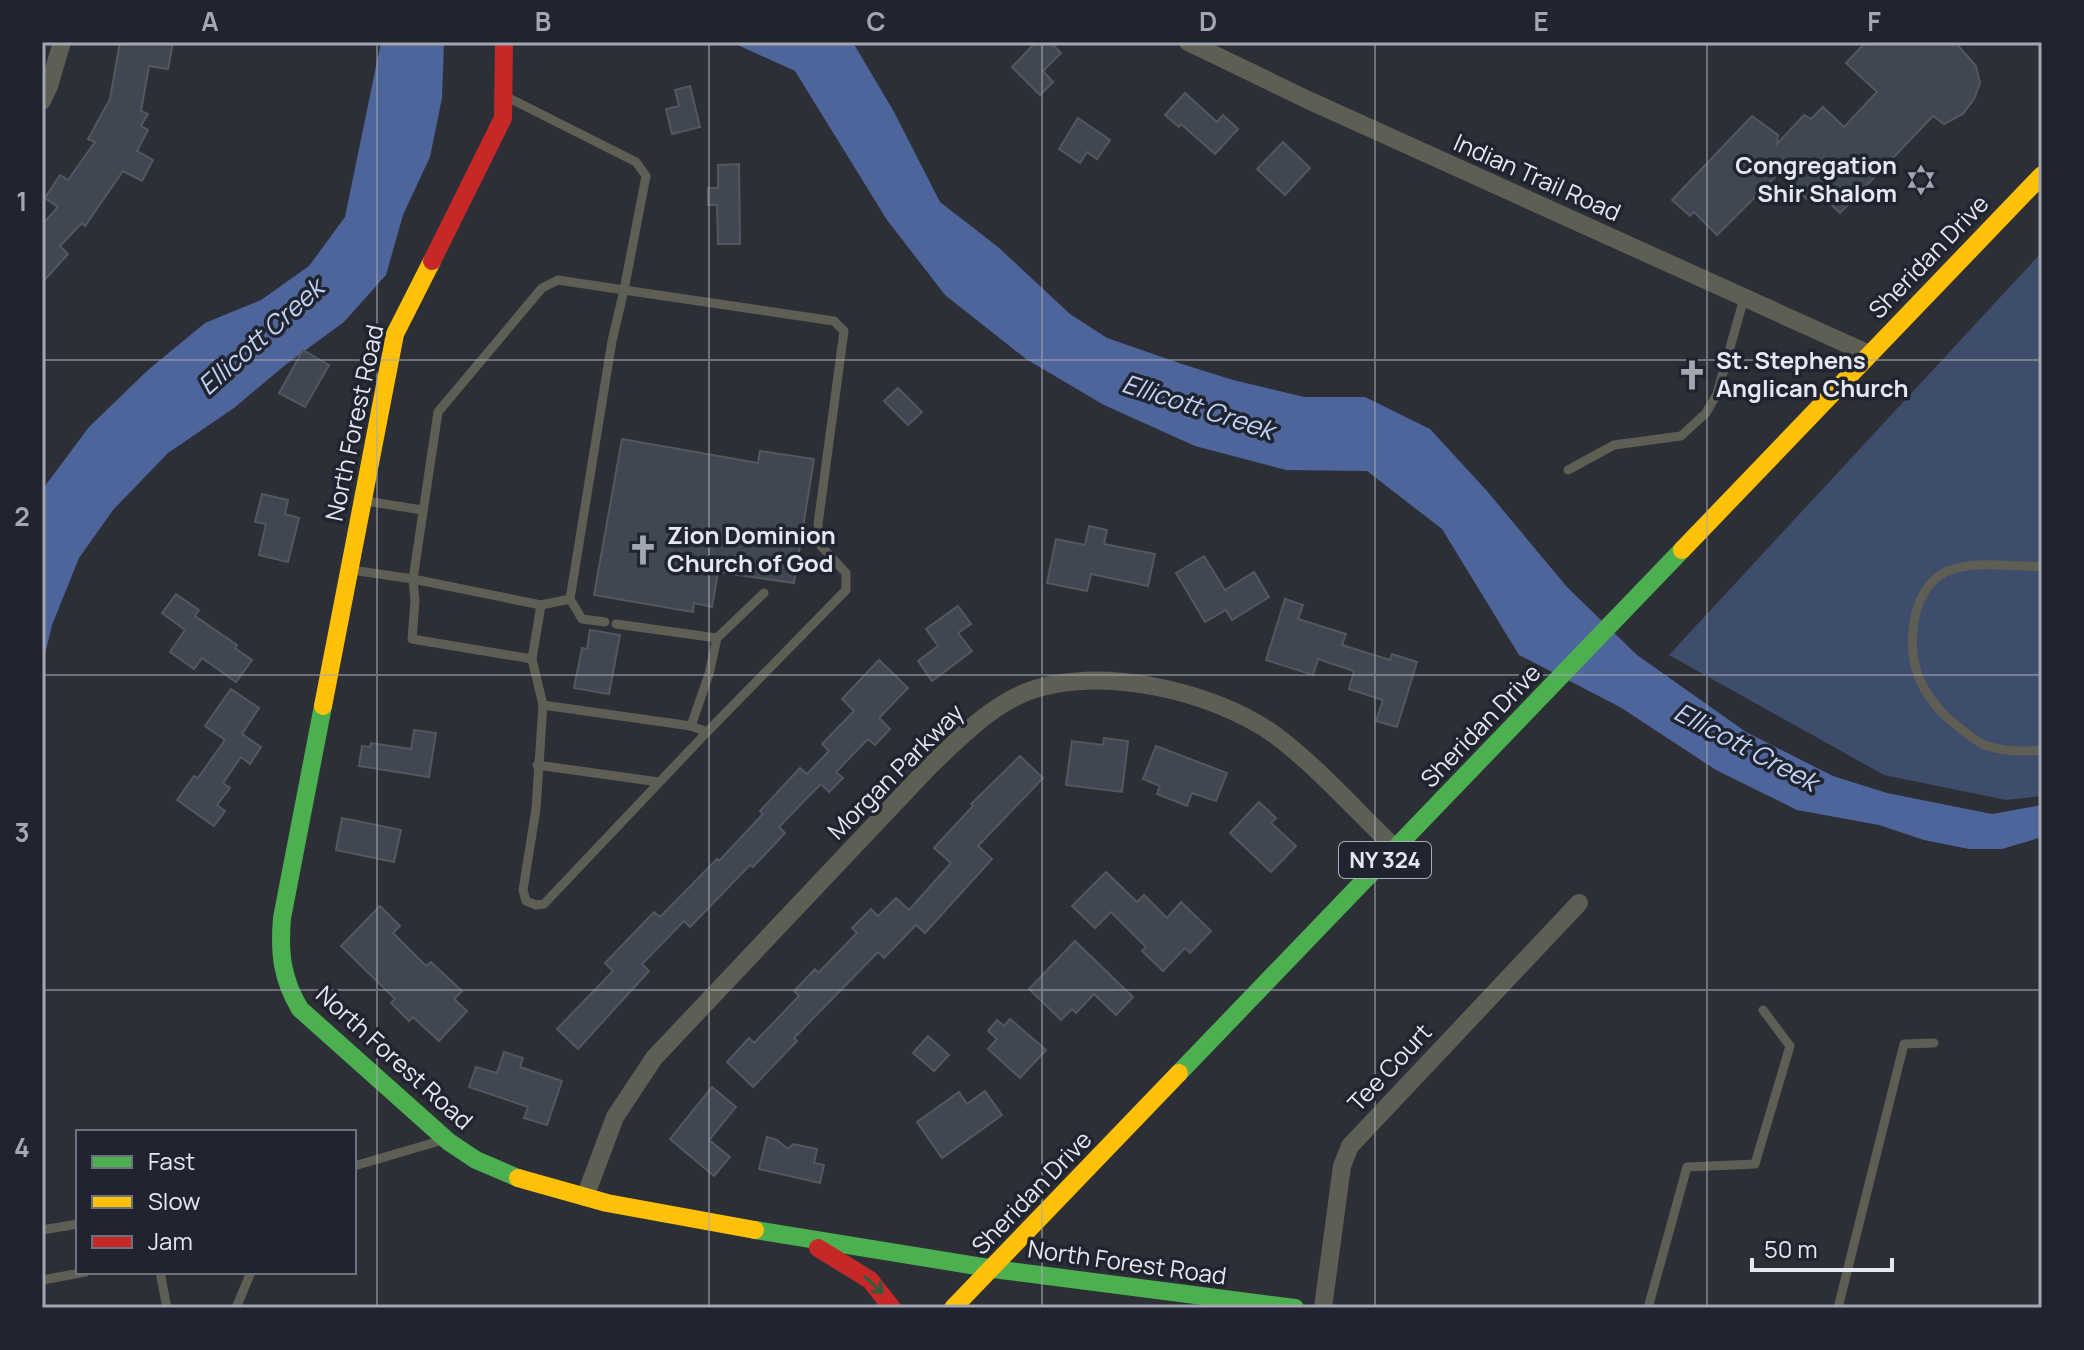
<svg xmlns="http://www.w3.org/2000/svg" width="2084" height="1350" viewBox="0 0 2084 1350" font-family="Manrope,sans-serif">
	<rect width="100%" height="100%" fill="#2d2f36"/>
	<polygon fill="#3e4d6c" points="2042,252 2042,796 2006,800 1884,775 1669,655"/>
	<g fill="#4d659a">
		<polygon points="381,42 444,42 442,98 430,157 403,215 386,275 344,322 284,366 234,408 168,453 113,510 79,558 52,625 42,667 42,495 45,486 89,427 148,370 205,323 261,300 309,266 345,217"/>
		<polygon points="731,42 849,42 855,46 893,110 940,202 998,247 1070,314 1107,338 1182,364 1233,380 1304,397 1365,397 1430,429 1487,491 1567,587 1637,655 1746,732 1833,776 1887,793 1992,814 2042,805 2042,837 2002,849 1969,849 1924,840 1879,825 1797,810 1716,770 1620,707 1519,655 1442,529 1367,471 1286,470 1195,446 1104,405 1026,359 945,295 887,220 795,71"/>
	</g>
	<g fill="#404652" stroke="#54575c" stroke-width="2">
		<polygon points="120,42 173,42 168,69 149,66 141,111 148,114 141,126 148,130 137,151 153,160 142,181 123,171 85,226 82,223 60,246 68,254 42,283 42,225 58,207 45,198 60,175 68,180 95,142 88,139 110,99"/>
		<polygon points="1036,42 1050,42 1061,53 1043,71 1053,82 1040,95 1012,67"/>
		<polygon points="1866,42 1955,42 1976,66 1980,83 1974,99 1963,114 1944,124 1933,116 1840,213 1816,190 1807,199 1779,173 1717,235 1694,212 1690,216 1672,200 1752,116 1778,135 1777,144 1804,115 1811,119 1823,107 1844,127 1877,92 1846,63"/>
		<polygon points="690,86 700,127 672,134 666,109 679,106 675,90"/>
		<polygon points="1185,93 1217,122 1223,115 1238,129 1215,154 1181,124 1179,127 1165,115"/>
		<polygon points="1078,118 1110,140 1097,159 1087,152 1080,163 1059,149"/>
		<polygon points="1283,142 1310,168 1285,195 1257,169"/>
		<polygon points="739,164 740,244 718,244 717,205 708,205 708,188 718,188 718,165"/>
		<polygon points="303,350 329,365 305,407 279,393"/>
		<polygon points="898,388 922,412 908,425 884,401"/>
		<polygon points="622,439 758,463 760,451 814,459 794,583 718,572 712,607 694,603 693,612 594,595"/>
		<polygon points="262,494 288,500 285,514 299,518 288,562 259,555 266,524 255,522"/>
		<polygon points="1089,526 1107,530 1104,544 1155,554 1148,586 1091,574 1087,591 1047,583 1056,539 1085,545"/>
		<polygon points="1204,556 1225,590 1254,572 1269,597 1232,620 1226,610 1205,622 1176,573"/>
		<polygon points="176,594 199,610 195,616 237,645 235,648 252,660 236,682 202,658 194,669 170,652 185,630 162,613"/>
		<polygon points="1285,599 1303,605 1298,619 1346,634 1342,645 1390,660 1392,654 1417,662 1397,727 1376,721 1383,700 1349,689 1354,671 1318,659 1313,675 1266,660"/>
		<polygon points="958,606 971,624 958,633 972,651 932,681 918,661 938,646 926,629"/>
		<polygon points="590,630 620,635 609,694 574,688 582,648 587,649"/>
		<polygon points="879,660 908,688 879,718 890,729 875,745 868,739 836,772 843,778 829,792 821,784 804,801 779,827 785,833 753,867 750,865 690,927 684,921 642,964 649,971 578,1049 557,1029 613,971 605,963 654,912 660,917 717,859 719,861 763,814 760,811 800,768 807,774 829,751 822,744 854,711 842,699"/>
		<polygon points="231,689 259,708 242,734 261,747 250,764 241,757 223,783 230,788 217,805 225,811 214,826 177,800 194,776 198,778 225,740 205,726"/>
		<polygon points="414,730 436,733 429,777 359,766 362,746 370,747 371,743 411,749"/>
		<polygon points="1104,738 1128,741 1122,792 1066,785 1072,741 1103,745"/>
		<polygon points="1156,746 1227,773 1216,801 1192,793 1187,806 1157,794 1160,786 1143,779"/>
		<polygon points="1020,756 1043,778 978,846 992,859 925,933 916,925 884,958 878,952 794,1038 797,1041 753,1087 727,1062 749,1038 754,1043 799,996 794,991 815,969 818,973 857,933 852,928 871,909 878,916 896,898 909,910 951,863 934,848 973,806 971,804"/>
		<polygon points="1259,802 1276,818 1271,823 1296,846 1271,872 1230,833"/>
		<polygon points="342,818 401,830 394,862 336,850"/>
		<polygon points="1106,872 1137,902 1144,895 1167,918 1181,902 1211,931 1190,953 1185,948 1163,971 1142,951 1146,947 1111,912 1095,928 1072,906"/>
		<polygon points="380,906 400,926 393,933 426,966 431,962 462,991 454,999 467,1011 439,1041 413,1017 409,1021 391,1003 395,999 341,946"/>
		<polygon points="1075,941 1133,997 1116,1015 1094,994 1076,1013 1072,1009 1061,1020 1029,989"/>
		<polygon points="1010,1019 1046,1050 1020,1078 988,1049 997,1039 988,1031 997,1020 1004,1026"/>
		<polygon points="928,1036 949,1055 934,1071 913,1053"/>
		<polygon points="504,1052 523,1058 520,1067 562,1081 547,1125 524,1118 528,1107 469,1087 476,1067 497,1073"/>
		<polygon points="712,1087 736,1107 709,1140 730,1157 714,1176 670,1139"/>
		<polygon points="985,1091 1002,1115 942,1158 917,1122 959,1092 967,1104"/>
		<polygon points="767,1137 777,1140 788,1149 793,1144 817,1149 814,1163 824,1165 820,1183 759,1169"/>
	</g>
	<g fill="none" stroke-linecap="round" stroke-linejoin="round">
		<g stroke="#5f5e55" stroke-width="9">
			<polyline points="507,97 636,162 646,176 624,290 834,321 844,331 818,524 821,546 846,573 846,590 707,732 691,726 543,705 532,659 412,639 415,601 413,579 438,412 542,288 558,280 624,290 612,341 570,599 541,605 532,659"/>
			<polyline points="1568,470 1614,445 1681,436 1706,413 1717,394 1744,298"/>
			<polyline points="366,501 422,510"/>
			<path d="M2042,566c-31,2 -76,-9 -103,10 -12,8 -22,28 -24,41 -10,48 8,84 46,112 8,6 17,14 26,17 17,5 37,6 55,4"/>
			<polyline points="352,570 413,579 541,605"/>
			<polyline points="570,599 582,619 605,622"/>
			<polyline points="616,624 717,638 709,674 691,726"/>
			<polyline points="717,638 764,593"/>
			<polyline points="543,705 536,809 523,890 526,901 536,905 544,904 707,732"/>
			<polyline points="537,765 659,782"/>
			<polyline points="354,1166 443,1140"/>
			<polyline points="42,1230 78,1224"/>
			<polyline points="160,1272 167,1308"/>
			<polyline points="42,1280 86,1272"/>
			<polyline points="236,1308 251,1272"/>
			<polyline points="1648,1308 1687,1167 1755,1164 1790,1046 1763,1010"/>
			<polyline points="1838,1308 1904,1044 1934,1043"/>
		</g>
		<g stroke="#5f5e55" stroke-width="18">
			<polyline points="1188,42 1308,100 1869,354"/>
			<polyline points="42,101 49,86 62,42"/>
			<path d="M585,1197l30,-80 39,-59 274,-290c29,-28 59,-59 96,-75 72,-30 190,-2 251,42 43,32 82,77 121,114"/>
			<polyline points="1323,1308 1342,1166 1350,1146 1579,903"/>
		</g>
		<g stroke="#4caf50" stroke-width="18">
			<path d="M323,706l-41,212c-3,35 0,61 18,91l149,133 27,18 42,18"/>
			<polyline points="1179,1073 1682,550"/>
			<polyline points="755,1230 1001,1270 1295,1308"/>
		</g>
		<g stroke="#ffc107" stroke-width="18">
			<polyline points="1682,550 2042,175"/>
			<polyline points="323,706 395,334 432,261"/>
			<polyline points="518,1178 607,1203 755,1230"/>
			<polyline points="953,1308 1179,1073"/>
		</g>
		<g stroke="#c62828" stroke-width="18">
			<polyline points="432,261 503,118 504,42"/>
			<polyline points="818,1248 870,1280 892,1308"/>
		</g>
	</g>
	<defs><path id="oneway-shaft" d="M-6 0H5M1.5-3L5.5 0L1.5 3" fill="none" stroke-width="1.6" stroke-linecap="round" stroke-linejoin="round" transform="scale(2)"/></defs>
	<use stroke="#315c3d" href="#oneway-shaft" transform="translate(874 1285) rotate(42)"/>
	<path fill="none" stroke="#a4a7af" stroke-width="2" stroke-opacity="0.55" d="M377,42v1266M709,42v1266M1042,42v1266M1375,42v1266M1707,42v1266M42,360h2000M42,675h2000M42,990h2000"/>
	<defs>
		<g id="synagogue-bare" transform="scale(2.4)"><path d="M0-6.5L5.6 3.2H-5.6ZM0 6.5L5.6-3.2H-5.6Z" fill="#a4a7af" stroke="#1f2430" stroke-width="2.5" paint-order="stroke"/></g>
		<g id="church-bare" transform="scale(2.4)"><path d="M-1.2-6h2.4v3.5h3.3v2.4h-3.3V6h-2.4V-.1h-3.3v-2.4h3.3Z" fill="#a4a7af" stroke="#1f2430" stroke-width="2.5" paint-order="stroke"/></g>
	</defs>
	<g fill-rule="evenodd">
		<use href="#synagogue-bare" x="1921" y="180"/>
		<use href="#church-bare" x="1692" y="375"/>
		<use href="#church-bare" x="643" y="550"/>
	</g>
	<g text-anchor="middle" stroke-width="7" stroke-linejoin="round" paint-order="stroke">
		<rect fill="#1f2430" stroke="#a9adb6" stroke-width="2" x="1339" y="842" width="92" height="36" rx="6"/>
		<g font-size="22" font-weight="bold" fill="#e4e8f0">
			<text x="1385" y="868">NY 324</text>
		</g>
		<g font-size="24" font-weight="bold" fill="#e4e8f0" stroke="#1f2430" text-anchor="start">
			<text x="1897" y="174" text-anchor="end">Congregation<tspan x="1897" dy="28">Shir Shalom</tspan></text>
			<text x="1716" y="369">St. Stephens<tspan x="1716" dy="28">Anglican Church</tspan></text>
			<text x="667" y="544">Zion Dominion<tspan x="667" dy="28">Church of God</tspan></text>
		</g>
		<g font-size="24" fill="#e4e8f0" stroke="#1f2430">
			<text transform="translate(1537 178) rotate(24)" y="8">Indian Trail Road</text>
			<text transform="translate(1929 257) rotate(-46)" y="8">Sheridan Drive</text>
			<text transform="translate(355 423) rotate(-78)" y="8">North Forest Road</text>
			<text transform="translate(1481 726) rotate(-46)" y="8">Sheridan Drive</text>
			<text transform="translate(896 772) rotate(-45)" y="8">Morgan Parkway</text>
			<text transform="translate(394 1058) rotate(42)" y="8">North Forest Road</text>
			<text transform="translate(1390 1068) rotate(-47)" y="8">Tee Court</text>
			<text transform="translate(1032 1193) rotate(-46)" y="8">Sheridan Drive</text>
			<text transform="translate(1127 1263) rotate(8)" y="8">North Forest Road</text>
		</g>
		<g font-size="26" font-style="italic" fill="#c1d2f4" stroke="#1f2430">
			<text transform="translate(261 337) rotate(-42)" y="9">Ellicott Creek</text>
			<text transform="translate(1198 407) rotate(18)" y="9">Ellicott Creek</text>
			<text transform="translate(1746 747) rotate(28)" y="9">Ellicott Creek</text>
		</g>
	</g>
	<rect width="2084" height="1350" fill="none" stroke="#1f2430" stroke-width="88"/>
	<rect x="76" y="1130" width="280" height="144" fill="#1f2430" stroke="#6e727d" stroke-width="2"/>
	<rect x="92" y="1156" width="40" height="12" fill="#4caf50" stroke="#6e727d" stroke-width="2"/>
	<text x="148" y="1170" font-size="24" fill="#e4e8f0">Fast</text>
	<rect x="92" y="1196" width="40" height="12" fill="#ffc107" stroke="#6e727d" stroke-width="2"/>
	<text x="148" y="1210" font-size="24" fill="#e4e8f0">Slow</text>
	<rect x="92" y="1236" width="40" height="12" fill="#c62828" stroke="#6e727d" stroke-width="2"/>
	<text x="148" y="1250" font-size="24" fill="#e4e8f0">Jam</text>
	<path d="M1752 1258v12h140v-12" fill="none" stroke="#e4e8f0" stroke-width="4"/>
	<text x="1764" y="1258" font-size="24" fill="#e4e8f0" stroke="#1f2430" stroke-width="6" paint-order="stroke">50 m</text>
	<rect x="44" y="44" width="1996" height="1262" fill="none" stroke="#a4a7af" stroke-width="3"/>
	<g font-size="26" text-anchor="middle" font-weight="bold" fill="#a4a7af">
		<text x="210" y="31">A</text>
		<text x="543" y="31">B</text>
		<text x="876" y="31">C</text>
		<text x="1208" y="31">D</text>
		<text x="1541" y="31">E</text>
		<text x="1874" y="31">F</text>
		<text x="22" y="211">1</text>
		<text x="22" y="526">2</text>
		<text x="22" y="842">3</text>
		<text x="22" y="1157">4</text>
	</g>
</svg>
